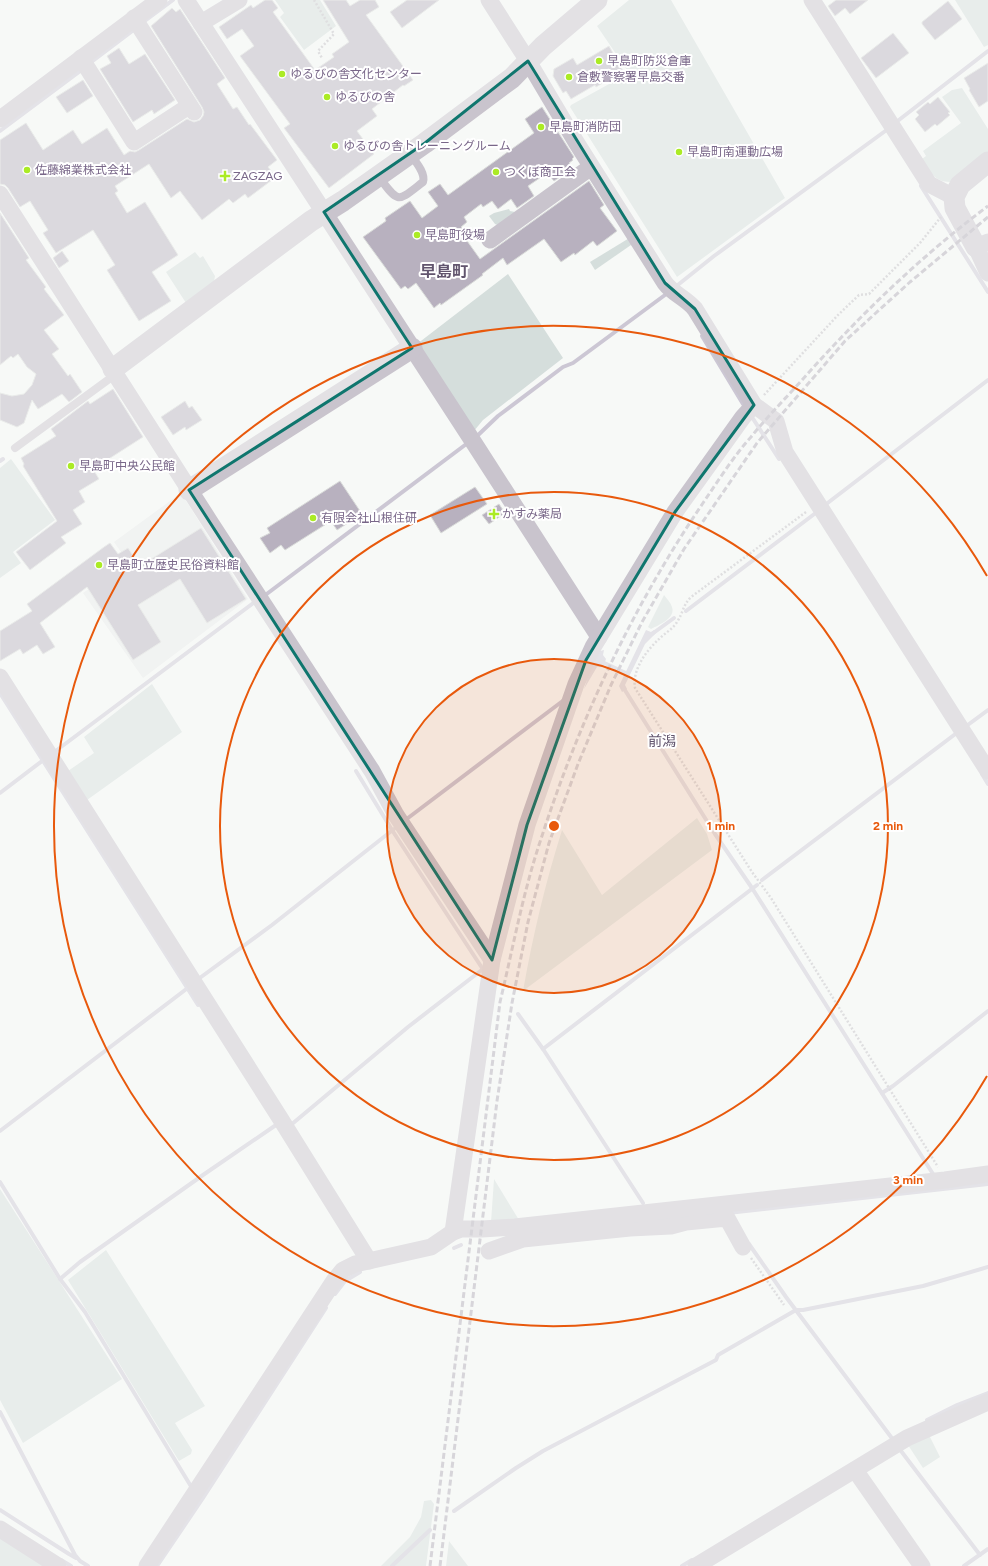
<svg xmlns="http://www.w3.org/2000/svg" width="988" height="1566" viewBox="0 0 988 1566" font-family="Figtree,'Noto Sans JP',sans-serif">
	<rect width="100%" height="100%" fill="#f7f9f7"/>
	<polygon fill="#e9eaea" points="181,493 248,599 143,678 83,593 128,562 114,542"/>
	<g fill="#d5dedc">
		<polygon points="275,0 320,0 336,26 304,50 280,17 284,13"/>
		<polygon points="629,0 671,0 785,198 677,277 570,107 571,105 629,73 597,26"/>
		<polygon points="955,0 988,0 988,45 984,47"/>
		<path d="M962,88l26,41v24l-38,29c-16,0 -20,-11 -28,-23l4,-3 -3,-5 38,-28 -19,-26 10,-7z"/>
		<polygon points="509,209 510,211 515,212 500,226 495,224 489,216 494,213"/>
		<polygon points="631,237 631,245 595,270 590,262"/>
		<polygon points="195,252 200,258 203,256 215,276 214,282 186,303 166,272"/>
		<polygon points="508,274 563,358 483,420 474,431 417,344"/>
		<polygon points="11,459 55,520 13,552 21,563 0,578 0,468"/>
		<path d="M664,595c3,4 7,8 8,12 4,11 -13,18 -21,22l-3,-2z"/>
		<polygon points="152,684 182,732 87,800 68,771 94,753 84,737"/>
		<path d="M697,818l10,16 5,16 -189,141c10,-56 22,-107 39,-161l40,65z"/>
		<polygon points="494,1179 519,1220 491,1222"/>
		<polygon points="0,1189 122,1379 23,1443 0,1400"/>
		<polygon points="106,1250 205,1406 175,1423 192,1450 191,1454 179,1461 68,1280"/>
		<polygon points="929,1435 940,1457 923,1468 908,1445"/>
		<polygon points="431,1500 434,1504 426,1566 381,1566 410,1537 421,1517 424,1501"/>
		<polygon points="0,1537 44,1566 0,1566"/>
		<polygon points="449,1541 468,1566 446,1566"/>
	</g>
	<g fill="#ccc7d4">
		<polygon points="646,630 651,632 654,630 656,633 645,644 625,685 627,689 622,692 619,686"/>
		<polygon points="604,650 603,655 606,659 603,667 597,667 584,689 588,677 600,651"/>
	</g>
	<g fill="none" stroke-linecap="round" stroke-linejoin="round">
		<g stroke="#ccc7d4" stroke-width="4">
			<polyline points="142,23 173,0"/>
			<polyline points="90,63 135,29"/>
			<polyline points="895,123 988,51"/>
			<polyline points="0,131 83,69"/>
			<polyline points="921,186 988,292"/>
			<polyline points="674,288 714,256 888,129"/>
			<polyline points="702,336 743,404"/>
			<polyline points="750,414 779,459"/>
			<polyline points="475,438 498,416 563,367 573,363 669,292"/>
			<polyline points="0,461 3,459"/>
			<polyline points="825,505 988,380"/>
			<polyline points="264,596 469,442"/>
			<polyline points="686,611 817,512"/>
			<polyline points="652,634 674,618"/>
			<polyline points="600,661 628,674"/>
			<polyline points="623,687 715,834 752,888 933,1174"/>
			<polyline points="0,693 198,1005"/>
			<polyline points="965,727 988,710"/>
			<polyline points="53,753 256,601"/>
			<polyline points="356,771 392,830 484,971"/>
			<polyline points="982,774 988,784"/>
			<polyline points="0,793 46,758"/>
			<polyline points="408,818 564,700"/>
			<polyline points="762,880 958,732"/>
			<polyline points="197,980 272,925 394,829"/>
			<polyline points="518,1014 543,1049 643,1203"/>
			<polyline points="543,1049 757,885"/>
			<polyline points="882,1093 893,1086 988,1011"/>
			<polyline points="289,1124 292,1124 408,1027 483,969"/>
			<polyline points="0,1131 189,987"/>
			<polyline points="0,1182 60,1279 85,1312 192,1488"/>
			<polyline points="728,1213 988,1184"/>
			<polyline points="749,1244 786,1297 894,1441"/>
			<polyline points="454,1248 461,1245"/>
			<polyline points="60,1279 80,1262 203,1175 276,1125 280,1125"/>
			<polyline points="335,1294 345,1281 360,1272"/>
			<polyline points="0,1412 75,1555 80,1561 88,1566"/>
			<polyline points="927,1420 957,1405 988,1393"/>
			<polyline points="898,1447 980,1555"/>
			<polyline points="0,1510 69,1554 76,1558"/>
			<polyline points="454,1511 516,1468 543,1451 716,1360 718,1355 796,1310 803,1310 923,1286 988,1267"/>
			<polyline points="61,1560 71,1566"/>
			<polyline points="157,1566 203,1498 326,1308"/>
			<polyline points="392,1566 430,1530"/>
			<polyline points="682,1566 692,1560"/>
			<polyline points="964,1566 988,1549"/>
		</g>
	</g>
	<g fill="#b8b1bf" stroke="#d9dbd9">
		<polygon points="265,0 272,0 278,8 273,12 315,70 334,57 332,54 349,42 323,0 346,0 350,6 360,0 375,0 379,7 366,15 413,80 404,86 403,85 372,109 377,116 357,131 374,154 329,188 284,128 290,124 240,56 254,46 242,29 227,39 219,27 251,5 253,8"/>
		<polygon points="407,0 439,0 402,28 390,12"/>
		<polygon points="836,0 868,0 850,14 845,8 835,16 828,6"/>
		<polygon points="948,1 962,19 935,40 922,24 922,22"/>
		<polygon points="172,8 176,12 180,9 225,78 217,84 233,109 237,107 249,125 250,124 277,160 268,167 276,177 248,198 245,194 233,203 229,199 202,220 180,191 171,198 149,164 115,186 118,191 115,193 127,213 145,202 178,255 152,272 171,301 139,321 107,270 115,265 93,230 56,253 43,233 48,230 30,201 20,207 8,188 5,185 0,184 0,140 26,123 43,150 73,130 82,144 107,128 124,155 130,151 135,152 139,150 187,119 194,122 200,120 203,116 204,112 202,107 151,26"/>
		<polygon points="893,33 909,53 876,78 861,58"/>
		<polygon points="609,46 623,71 596,87 595,85 571,99 566,91 563,93 553,76 554,69 573,58 577,65"/>
		<polygon points="119,48 129,64 145,54 175,100 154,114 152,110 133,122 100,69 111,63 107,56"/>
		<polygon points="988,63 988,101 979,107 969,90 970,89 964,78"/>
		<polygon points="83,80 93,96 67,113 56,97"/>
		<polygon points="938,97 950,112 948,113 950,115 937,126 935,124 925,132 915,119 919,115 916,112 928,102 930,104"/>
		<polygon points="542,107 574,157 572,159 573,160 569,163 573,168 554,181 547,173 528,186 534,196 517,208 511,199 498,209 492,201 483,207 481,204 464,217 467,222 461,227 463,229 460,231 480,259 589,181 604,205 600,208 617,231 597,246 593,241 575,255 574,253 561,262 544,239 507,265 503,258 482,274 483,275 441,305 440,303 434,308 416,283 408,289 405,286 401,289 363,237 386,221 385,218 410,201 422,218 438,206 428,192 440,184 448,195 534,133 525,119"/>
		<polygon points="0,213 29,258 26,260 46,287 44,289 64,315 44,330 59,349 52,354 68,376 70,374 82,392 69,402 62,394 38,409 32,400 24,423 17,427 0,420 0,393 12,396 24,394 32,385 36,374 27,367 18,354 13,358 11,356 0,365"/>
		<polygon points="62,251 69,261 59,268 53,258"/>
		<polygon points="113,389 143,437 93,469 99,479 79,491 85,502 73,510 82,524 61,537 66,543 30,570 16,552 57,521 23,466 24,464 21,458 56,436 51,429 88,401 90,404"/>
		<polygon points="185,401 189,408 192,406 202,420 186,430 185,427 173,435 161,417"/>
		<polygon points="340,481 362,514 337,530 331,521 285,550 281,545 270,553 260,538 270,533 267,528"/>
		<polygon points="475,487 487,504 441,533 430,515"/>
		<polygon points="499,504 505,513 489,524 482,515"/>
		<polygon points="201,528 246,599 207,623 180,579 138,605 161,642 133,660 87,587 40,623 55,647 43,654 37,645 23,654 20,649 0,661 0,631 32,611 27,604 104,547 110,543 118,554 128,548 140,566"/>
	</g>
	<g fill="none" stroke-linecap="round" stroke-linejoin="round">
		<g stroke="#c1bec4" stroke-width="2.5" stroke-dasharray="2 2" stroke-linecap="butt">
			<polyline points="314,0 334,34 318,51 322,58"/>
			<polyline points="764,395 838,315 859,295 869,294 920,243 941,217"/>
			<path d="M806,512l-115,85c-8,8 -8,16 -14,25 -4,7 -12,11 -18,17 -13,12 -27,31 -24,49l117,184 19,26 167,269"/>
			<polyline points="751,1258 784,1305"/>
		</g>
		<g stroke="#c9c4cd" stroke-width="8">
			<path d="M379,177c20,27 18,25 44,5 3,-9 -8,-21 -13,-28"/>
			<polyline points="15,448 116,374"/>
		</g>
		<g stroke="#c9c4cd" stroke-width="17">
			<polyline points="186,0 474,443 599,637"/>
			<path d="M489,0l39,61 48,81 89,141c8,11 21,15 30,26l59,96 22,16 9,31 203,319"/>
			<polyline points="812,0 929,184 954,197"/>
			<polyline points="134,18 194,112"/>
			<polyline points="201,23 239,0"/>
			<polyline points="81,58 134,142 189,106"/>
			<polyline points="0,119 159,0"/>
			<polyline points="0,194 210,522 372,771 396,815 492,960"/>
			<polyline points="490,240 591,167"/>
			<polyline points="988,242 976,247 988,273"/>
			<polyline points="0,677 280,1118 369,1261"/>
			<polyline points="453,1232 492,960 527,825 576,684 593,647 675,512 743,417 754,405"/>
			<polyline points="489,1251 523,1239 630,1228 671,1226 686,1222 727,1218 743,1247"/>
			<polyline points="855,1470 922,1566"/>
			<polyline points="0,1529 58,1566"/>
			<polyline points="147,1566 334,1281 343,1270 355,1264 431,1247 453,1232 461,1229 482,1229 515,1227 945,1180 988,1174"/>
			<polyline points="696,1566 907,1438 988,1402"/>
		</g>
		<g stroke="#c9c4cd" stroke-width="21">
			<polyline points="976,247 955,208 954,197 960,185 988,162"/>
			<polyline points="113,369 311,221 343,201 425,143 512,78 543,46 597,0"/>
			<polyline points="189,490 412,348"/>
		</g>
		<g stroke="#afa9b5" stroke-width="3" stroke-dasharray="6 3" stroke-linecap="butt">
			<path d="M430,1566l70,-564c13,-54 23,-110 41,-163 38,-118 92,-233 162,-336 15,-22 30,-46 48,-66 16,-20 34,-38 51,-57 57,-64 118,-123 186,-174"/>
			<polyline points="440,1566 497,1101 512,1003 528,922 549,843 578,764 611,685 642,622 684,549 757,443 845,341 910,282 988,217"/>
		</g>
	</g>
	<path d="M0 0H988V1566H0ZM528,61l137,222 30,26 59,96 -79,107 -89,148 -59,165 -35,135 -303,-470 223,-142 -88,-136 101,-69z" fill="#f7f9f7" fill-opacity=".55" fill-rule="evenodd"/>
	<path fill="none" stroke="#0f766e" stroke-width="3" stroke-linejoin="round" d="M528,61l137,222 30,26 59,96 -79,107 -89,148 -59,165 -35,135 -303,-470 223,-142 -88,-136 101,-69z"/>
	<circle cx="554" cy="826" r="167" fill="#e8590c" fill-opacity=".12"/>
	<g fill="none" stroke="#e8590c" stroke-width="2">
		<circle cx="554" cy="826" r="167"/>
		<circle cx="554" cy="826" r="334"/>
		<path d="M987 1076A500 500 0 1 1 987 576"/>
	</g>
	<g fill="#abeb24" stroke="#fff" stroke-width="1.5">
		<circle cx="599" cy="61" r="4"/>
		<circle cx="282" cy="74" r="4"/>
		<circle cx="569" cy="77" r="4"/>
		<circle cx="327" cy="97" r="4"/>
		<circle cx="541" cy="127" r="4"/>
		<circle cx="335" cy="146" r="4"/>
		<circle cx="679" cy="152" r="4"/>
		<circle cx="27" cy="170" r="4"/>
		<circle cx="496" cy="172" r="4"/>
		<path d="M223 170h4v4h4v4h-4v4h-4v-4h-4v-4h4z"/>
		<circle cx="417" cy="235" r="4"/>
		<circle cx="71" cy="466" r="4"/>
		<path d="M492 508h4v4h4v4h-4v4h-4v-4h-4v-4h4z"/>
		<circle cx="313" cy="518" r="4"/>
		<circle cx="99" cy="565" r="4"/>
	</g>
	<g text-anchor="middle" stroke-width="4" stroke-linejoin="round" paint-order="stroke">
		<g font-size="12" fill="#796789" stroke="#fff" text-anchor="start">
			<text x="607" y="65">早島町防災倉庫</text>
			<text x="290" y="78">ゆるびの舎文化センター</text>
			<text x="577" y="81">倉敷警察署早島交番</text>
			<text x="335" y="101">ゆるびの舎</text>
			<text x="549" y="131">早島町消防団</text>
			<text x="343" y="150">ゆるびの舎トレーニングルーム</text>
			<text x="687" y="156">早島町南運動広場</text>
			<text x="35" y="174">佐藤綿業株式会社</text>
			<text x="504" y="176">つくぼ商工会</text>
			<text x="233" y="180">ZAGZAG</text>
			<text x="425" y="239">早島町役場</text>
			<text x="79" y="470">早島町中央公民館</text>
			<text x="502" y="518">かすみ薬局</text>
			<text x="321" y="522">有限会社山根住研</text>
			<text x="107" y="569">早島町立歴史民俗資料館</text>
		</g>
		<g font-size="14" fill="#62556e" stroke="#fff">
			<text x="662" y="746">前潟</text>
		</g>
		<g font-size="16" font-weight="bold" fill="#62556e" stroke="#fff">
			<text x="444" y="277">早島町</text>
		</g>
	</g>
	<circle cx="554" cy="826" r="6" fill="#e8590c" stroke="#fff" stroke-width="2"/>
	<g font-size="12" text-anchor="middle" font-weight="bold" fill="#e8590c" stroke="#fff" stroke-width="4" stroke-linejoin="round" paint-order="stroke">
		<text x="721" y="830">1 min</text>
		<text x="888" y="830">2 min</text>
		<text x="908" y="1184">3 min</text>
	</g>
</svg>
